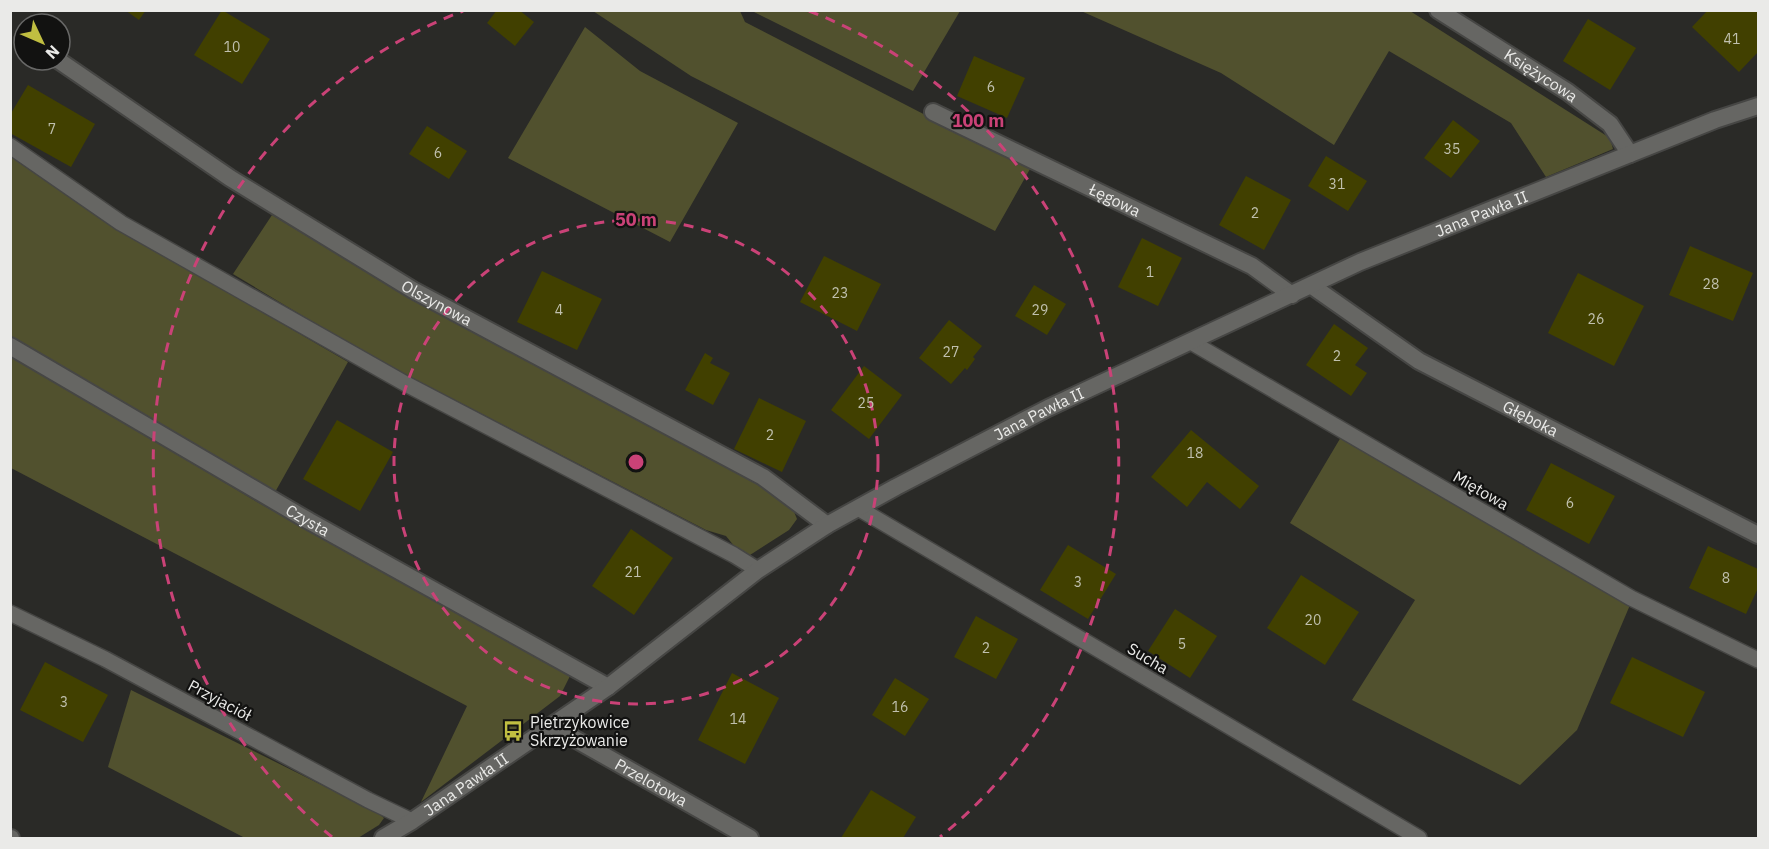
<svg xmlns="http://www.w3.org/2000/svg" width="1769" height="849" viewBox="0 0 1769 849" font-family="'IBM Plex Sans',sans-serif">
	<rect width="100%" height="100%" fill="#2a2a27"/>
	<g fill="#51512e">
		<polygon points="593,11 740,11 745,22 1030,169 995,231 691,76"/>
		<polygon points="752,11 960,11 913,91"/>
		<polygon points="1081,11 1410,11 1610,138 1613,149 1546,177 1511,123 1389,51 1334,145 1221,73"/>
		<polygon points="585,27 640,71 738,123 670,242 508,158"/>
		<polygon points="11,157 106,221 348,362 274,494 11,338"/>
		<polygon points="272,215 410,298 759,482 793,509 797,519 789,530 750,555 739,552 726,536 706,530 366,354 233,274"/>
		<polygon points="10,355 259,503 559,667 570,676 560,696 421,802 467,706 11,468"/>
		<polygon points="1341,437 1630,605 1577,730 1520,785 1352,700 1415,600 1290,523"/>
		<polygon points="131,690 378,813 384,818 379,825 358,838 245,838 108,767"/>
	</g>
	<g fill="#414000">
		<polygon points="125,10 146,10 139,20"/>
		<polygon points="222,10 270,39 242,84 194,55"/>
		<polygon points="497,10 519,10 534,22 515,46 487,23"/>
		<polygon points="1708,10 1755,10 1758,13 1758,52 1739,72 1692,27"/>
		<polygon points="1588,19 1636,48 1610,90 1563,61"/>
		<polygon points="974,56 1025,78 1007,118 957,96"/>
		<polygon points="28,85 95,124 71,167 10,133 10,115"/>
		<polygon points="1453,120 1480,141 1451,178 1424,158"/>
		<polygon points="427,126 467,151 449,179 409,154"/>
		<polygon points="1326,156 1367,181 1348,211 1308,186"/>
		<polygon points="1246,176 1291,200 1264,250 1219,225"/>
		<polygon points="1142,238 1182,258 1158,306 1118,287"/>
		<polygon points="1690,246 1753,273 1733,321 1669,295"/>
		<polygon points="824,256 881,284 857,331 800,302"/>
		<polygon points="542,271 602,299 577,350 517,322"/>
		<polygon points="1578,273 1644,306 1614,366 1548,333"/>
		<polygon points="1034,285 1066,304 1047,335 1015,316"/>
		<polygon points="949,320 982,346 973,357 975,359 967,370 965,368 951,384 919,358"/>
		<polygon points="1334,324 1368,348 1355,365 1367,373 1351,396 1306,365"/>
		<polygon points="705,353 713,358 710,363 730,373 713,405 685,390"/>
		<polygon points="864,366 902,395 869,439 831,410"/>
		<polygon points="759,398 806,421 782,472 734,449"/>
		<polygon points="337,420 393,452 360,511 303,479"/>
		<polygon points="1191,430 1259,486 1240,509 1207,482 1187,507 1151,477"/>
		<polygon points="1551,463 1615,496 1589,544 1526,510"/>
		<polygon points="631,529 673,558 634,615 592,586"/>
		<polygon points="1068,545 1116,574 1088,619 1040,590"/>
		<polygon points="1708,546 1758,569 1758,588 1746,614 1689,588"/>
		<polygon points="1301,575 1359,612 1325,665 1267,628"/>
		<polygon points="1175,609 1217,636 1190,678 1148,651"/>
		<polygon points="976,616 1018,639 996,679 954,657"/>
		<polygon points="1632,657 1705,692 1683,737 1610,703"/>
		<polygon points="45,662 108,695 83,742 20,710"/>
		<polygon points="732,673 779,698 745,764 698,740"/>
		<polygon points="895,678 929,699 905,736 872,715"/>
		<polygon points="871,790 916,817 903,838 841,838"/>
	</g>
	<g fill="none" stroke-linecap="round" stroke-linejoin="round">
		<g stroke="#464644" stroke-width="18">
			<g id="service">
				<polyline points="10,146 121,223 406,384 734,555 758,570"/>
				<polyline points="1191,342 1631,598 1758,660"/>
				<polyline points="858,508 1419,838"/>
				<polyline points="10,613 105,659 368,800 412,821"/>
			</g>
		</g>
		<g stroke="#464644" stroke-width="20">
			<g id="minor">
				<path id="s1" d="M1438,10l130,82 42,32 20,30"/>
				<path id="s2" d="M58,60l172,118 183,112 350,187 64,48"/>
				<path id="s3" d="M933,112l319,154 40,29"/>
				<path id="s4" d="M1312,286l107,75 339,174"/>
				<path id="s5" d="M10,346l299,175 299,166"/>
				<path id="s6" d="M552,726l198,112"/>
				<polyline points="10,838 11,838"/>
			</g>
		</g>
		<g stroke="#464644" stroke-width="20">
			<g id="tertiary">
				<path id="s7" d="M383,838l29,-17 196,-134 150,-117 69,-45 69,-38 152,-79 312,-146 355,-142 43,-14"/>
			</g>
		</g>
		<use href="#service" stroke="#666663" stroke-width="15"/>
		<use href="#minor" stroke="#666663" stroke-width="16"/>
		<use href="#tertiary" stroke="#666663" stroke-width="16"/>
	</g>
	<g fill="none" stroke="#ca4277" stroke-width="3" stroke-dasharray="10 8">
		<circle cx="636" cy="462" r="242"/>
		<path d="M332 837A483 483 0 0 1 463 11M809 11A483 483 0 0 1 940 837"/>
	</g>
	<defs>
		<g id="bus-bare" transform="scale(1.62)"><path d="M-5-6H5V4H4V6H2V4H-2V6H-4V4H-5ZM-3.5-4V0h7V-4ZM-3.5 1.2v1.5H-2V1.2ZM2 1.2v1.5H3.5V1.2Z" fill="#c0be41" stroke="#121211" stroke-width="2.5" paint-order="stroke"/></g>
	</defs>
	<g fill-rule="evenodd">
		<use href="#bus-bare" x="513" y="731"/>
	</g>
	<g text-anchor="middle" stroke-width="4.5" stroke-linejoin="round" paint-order="stroke">
		<g font-size="14" fill="#c0c0ae">
			<text x="1732" y="44">41</text>
			<text x="232" y="52">10</text>
			<text x="991" y="92">6</text>
			<text x="52" y="134">7</text>
			<text x="1452" y="154">35</text>
			<text x="438" y="158">6</text>
			<text x="1337" y="189">31</text>
			<text x="1255" y="218">2</text>
			<text x="1150" y="277">1</text>
			<text x="1711" y="289">28</text>
			<text x="840" y="298">23</text>
			<text x="559" y="315">4</text>
			<text x="1040" y="315">29</text>
			<text x="1596" y="324">26</text>
			<text x="951" y="357">27</text>
			<text x="1337" y="361">2</text>
			<text x="866" y="408">25</text>
			<text x="770" y="440">2</text>
			<text x="1195" y="458">18</text>
			<text x="1570" y="508">6</text>
			<text x="633" y="577">21</text>
			<text x="1726" y="583">8</text>
			<text x="1078" y="587">3</text>
			<text x="1313" y="625">20</text>
			<text x="1182" y="649">5</text>
			<text x="986" y="653">2</text>
			<text x="64" y="707">3</text>
			<text x="900" y="712">16</text>
			<text x="738" y="724">14</text>
		</g>
		<g font-size="16" fill="#eaeae8" stroke="#121211">
			<text dy="6" stroke="none"><textPath href="#s1" startOffset="122">Księżycowa</textPath></text>
			<text dy="6" stroke="none"><textPath href="#s3" startOffset="202">Łęgowa</textPath></text>
			<text dy="6" stroke="none"><textPath href="#s7" startOffset="1269">Jana Pawła II</textPath></text>
			<text dy="6" stroke="none"><textPath href="#s2" startOffset="450">Olszynowa</textPath></text>
			<text dy="6" stroke="none"><textPath href="#s7" startOffset="783">Jana Pawła II</textPath></text>
			<text dy="6" stroke="none"><textPath href="#s4" startOffset="256">Głęboka</textPath></text>
			<text transform="translate(1481 490) rotate(30)" y="6">Miętowa</text>
			<text dy="6" stroke="none"><textPath href="#s5" startOffset="345">Czysta</textPath></text>
			<text transform="translate(1148 658) rotate(31)" y="6">Sucha</text>
			<text transform="translate(220 700) rotate(28)" y="6">Przyjaciół</text>
			<text dy="6" stroke="none"><textPath href="#s6" startOffset="114">Przelotowa</textPath></text>
			<text dy="6" stroke="none"><textPath href="#s7" startOffset="99">Jana Pawła II</textPath></text>
		</g>
		<g font-size="16" fill="#eaeae8" stroke="#121211" text-anchor="start">
			<text x="530" y="728">Pietrzykowice<tspan x="530" dy="18">Skrzyżowanie</tspan></text>
		</g>
	</g>
	<circle cx="636" cy="462" r="9" fill="#ca4277" stroke="#121211" stroke-width="3"/>
	<g font-size="18" text-anchor="middle" font-weight="bold" fill="#ca4277" stroke="#121211" stroke-width="4.5" stroke-linejoin="round" paint-order="stroke">
		<text x="978" y="127">100 m</text>
		<text x="636" y="226">50 m</text>
	</g>
	<rect width="1769" height="849" fill="none" stroke="#eaeae8" stroke-width="24"/>
	<g transform="translate(42 42) rotate(134)"><circle r="28" fill="#121211" stroke="#686867" stroke-width="1.5"/>
	<path d="M0-4.5L10 22L0 15L-10 22Z" fill="#c0be41"/>
	<text y="-9" font-size="16" font-weight="bold" text-anchor="middle" fill="#eaeae8">N</text>
	</g>
</svg>
